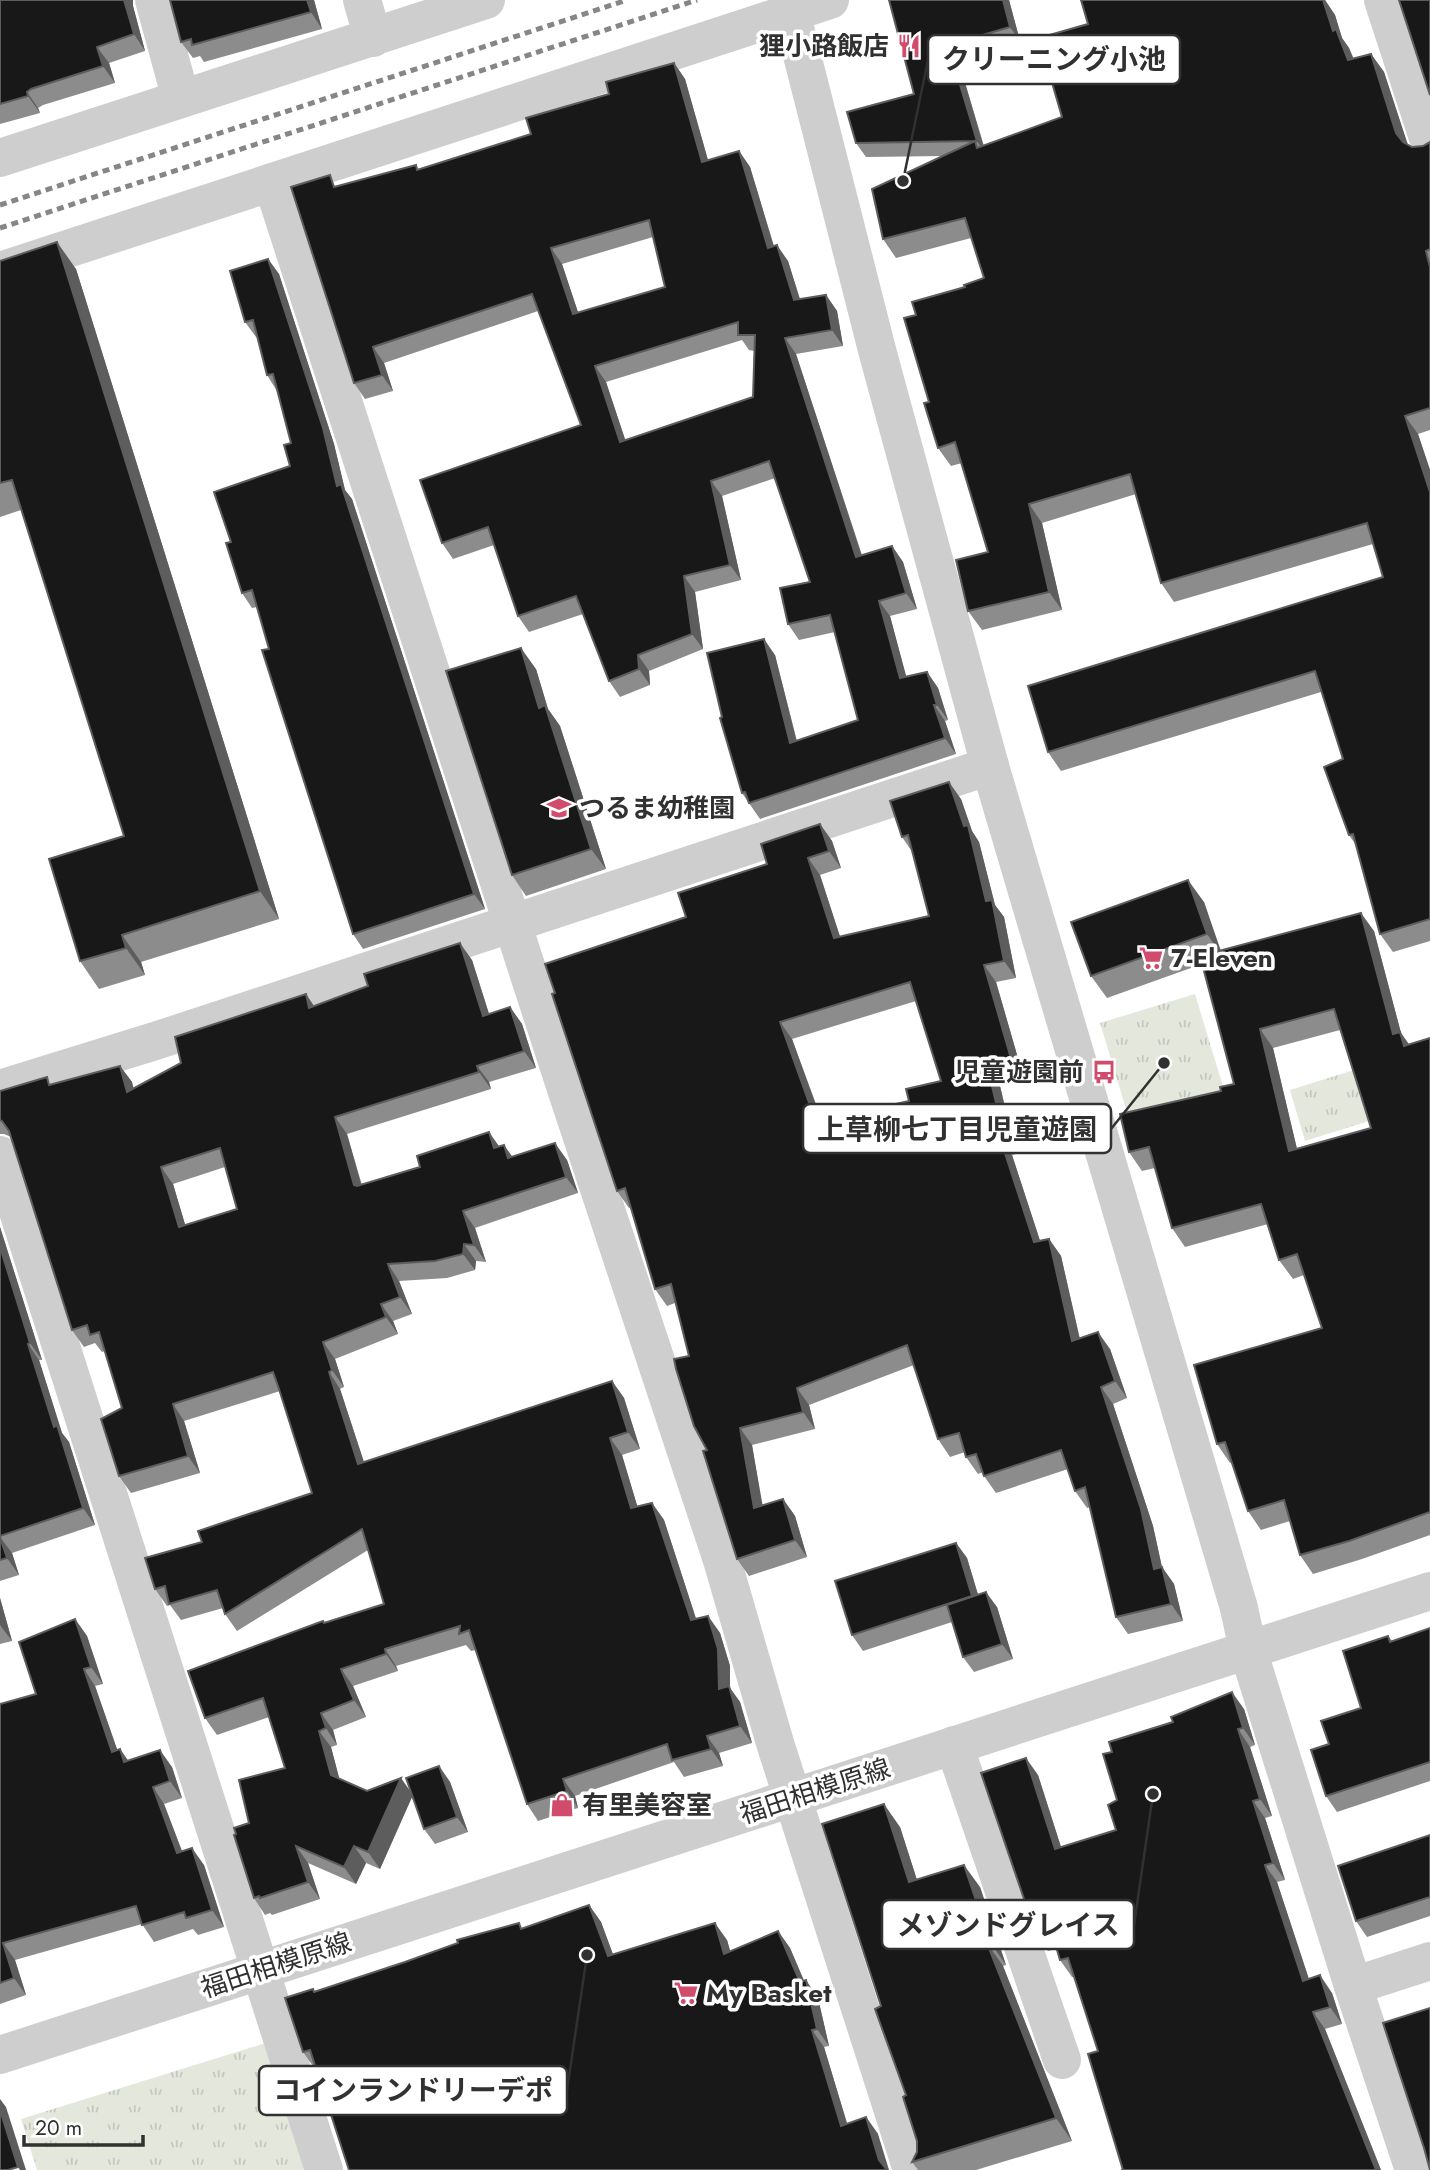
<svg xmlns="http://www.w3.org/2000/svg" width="1430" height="2170" viewBox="0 0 1430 2170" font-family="Jost,'Noto Sans JP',sans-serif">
	<defs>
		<pattern id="park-tufts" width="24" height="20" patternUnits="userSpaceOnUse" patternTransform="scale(1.75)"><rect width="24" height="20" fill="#e3e7dc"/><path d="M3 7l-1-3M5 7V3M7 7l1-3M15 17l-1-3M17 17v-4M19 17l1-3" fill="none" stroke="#c3c7bd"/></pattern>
	</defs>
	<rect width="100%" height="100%" fill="#fff"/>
	<g fill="url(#park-tufts)">
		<polygon points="1195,994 1228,1103 1133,1132 1100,1023"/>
		<polygon points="1357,1069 1372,1120 1305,1141 1290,1090"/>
		<polygon points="269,2042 308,2170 37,2170 21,2119"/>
	</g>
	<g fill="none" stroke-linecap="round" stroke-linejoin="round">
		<g stroke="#cecece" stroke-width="38">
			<polyline points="154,0 181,99"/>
			<polyline points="362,0 373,38"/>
			<polyline points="1383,0 1430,144"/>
			<polyline points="0,158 486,0"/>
			<polyline points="272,182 566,1089 722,1560 775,1743 912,2170"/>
			<polyline points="0,271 830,0"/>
			<polyline points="0,1089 155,1041 990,766"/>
			<polyline points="0,1155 324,2170"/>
			<polyline points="954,1745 1062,2060"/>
			<polyline points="1353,1986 1430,1961"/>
		</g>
		<g stroke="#cecece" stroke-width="38">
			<polyline points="788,0 877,350 990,766 1239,1608 1248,1650 1353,1986 1414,2170"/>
			<polyline points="0,2055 1430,1591"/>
		</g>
		<g stroke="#868686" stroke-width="5" stroke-dasharray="7 5" stroke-linecap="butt">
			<polyline points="0,205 627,0"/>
			<polyline points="0,228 697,0"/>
		</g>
	</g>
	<g fill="#8c8c8c" fill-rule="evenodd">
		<polygon points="0,0 133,0 133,6 145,51 109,63 115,83 43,105 38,108 40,113 0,124"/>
		<polygon points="314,0 322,29 204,62 200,56 193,58 181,42"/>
		<polygon points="889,0 1009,0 1020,41 958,59 984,146 1062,117 1088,24 1081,0 1325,0 1335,15 1342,38 1349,48 1354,59 1371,54 1384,72 1407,144 1412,147 1423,146 1430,142 1430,430 1418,434 1430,470 1430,941 1393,952 1380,934 1356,845 1349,835 1343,759 1321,692 1061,771 1048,752 1383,577 1373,544 1174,602 1161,583 1136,494 1042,523 1062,610 982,630 968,611 988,552 962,463 951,466 938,448 929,402 916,315 984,278 971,238 896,258 883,239 944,156 866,157 856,143 914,94"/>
		<path d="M674,63l11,16 23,81 31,-9 11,16 24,79 14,15 12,38 26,-4 11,16 6,35 -47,8 66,201 30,-9 11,16 14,47 -27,7 16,61 21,-5 11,16 10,32 -3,1 11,33 -196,65 -18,-26 -20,-76 53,-62 22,86 61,-21 -23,-88 -36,8 -11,-16 22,-42 -35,-104 -53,18 19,84 -46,12 8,57 -54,22 1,14 -30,12 -11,-16 -26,-67 -54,18 -11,-16 -24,-71 -41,14 -11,-16 139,-118 -43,-114 -154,52 9,28 -28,8 -11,-16 -16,-197 78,-21 3,5 112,-36 78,-40zM653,237l12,50 -87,26 -16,-49zM742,340l7,10 5,1 -1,46 -128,43 -19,-58z"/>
		<polygon points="268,259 279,274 334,444 345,490 352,499 485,909 363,949 353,934 257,607 252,608 242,593 231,542 290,466 291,443 277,391 267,375 257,337 256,337 245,322"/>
		<polygon points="0,261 76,269 279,919 141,962 145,975 99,989 80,961 124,836 21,510 0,517"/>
		<polygon points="536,669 548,709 560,726 606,869 526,896 512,875"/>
		<path d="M961,799l11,32 7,11 16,63 9,12 12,61 -20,4 28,97 -24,7 16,68 -4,1 28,86 9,-2 12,17 19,83 30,10 17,49 -14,6 40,122 9,41 12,17 9,37 -55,13 -12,-17 -26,-110 -3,1 -12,-17 -7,-22 -72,24 -12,-17 -1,-4 -5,2 -12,-17 -1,-5 -15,5 -12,-18 -24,-74 -105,40 6,24 -63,16 10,61 21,-7 12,17 12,41 -58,19 -12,-17 -30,-109 -18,-94 -14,-53 -8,3 -12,-17 -24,-82 -2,1 -12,-17 69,-274 81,-53 53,-40 12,17 9,27 -21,7 20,62 89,-21 -16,-63 -11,-16zM916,1001l25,80 -32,20 -87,19 -30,-81z"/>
		<path d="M1204,902l16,49 154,-20 27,102 8,11 21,-6v497l-68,24 -49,15 -13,-19 -10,-34 -29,9 -13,-19 -16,-49 -2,1 -13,-19 105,-116 -18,-53 -11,4 -14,-19 -11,-36 -83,23 -13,-19 -17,-60 -13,3 -13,-19 92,-61 13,-7 -32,-120 -95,34 -16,-22zM1340,1030l31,98 -74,21 -24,-101z"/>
		<path d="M472,960l17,54 21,-7 12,17 14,44 -47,14 2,7 -144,45 15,51 142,-40 8,12 55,3 11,33 -103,35 11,34 -10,-1 -1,9 -28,8 -48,3 13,33 -19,7 5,13 -63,25 9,28 -4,2 24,73 248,-81 12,17 16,51 -18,6 15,51 15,-3 12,17 32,99 12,-3 12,17 10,33v22l10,14 12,41 -33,10 4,13 -39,11 -10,-15 -99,34 3,12 -40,13 -11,-17 -51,-154 -5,1 -5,-6 -70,21 2,5 -45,15 13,31 -33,13 4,15 -6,2 8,32 28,12 45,3 27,-28 11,16 18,50 -33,12 -11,-15 -12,-33 -32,73 -14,-6 -10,21 -48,-21 12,36 -48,16 -2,-2 -5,2 -11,-17 -18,-64 13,-11 36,-55 -16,-51 -52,18 -12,-17 120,-95 59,-19 -16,-54 -131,81 -12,-17 -2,-6 -42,12 -11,-15 -3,1 -12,-17 47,-47 110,-49 -32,-102 -96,30 16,52 -69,20 -12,-17 3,-68 -17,-57 -3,1 -7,-9 -11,4 -12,-17 -61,-193 -7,-3h-4v-43l52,-7 68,-18 12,16 1,7 173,-95 8,12zM225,1167l12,42 -52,16 -12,-41z"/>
		<polygon points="0,1227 42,1360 39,1360 62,1433 69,1442 95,1525 12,1553 19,1575 0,1581"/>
		<polygon points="956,1543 967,1558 978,1594 997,1607 1013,1659 974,1672 963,1657 952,1622 863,1651 852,1635"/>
		<polygon points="0,1598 12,1641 0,1644"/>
		<polygon points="75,1619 87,1636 103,1684 95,1686 117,1750 120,1749 128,1761 172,1767 182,1798 164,1804 182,1851 204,1865 224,1927 198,1935 193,1929 154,1942 142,1924 15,1960 26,1995 0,2004 0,1704 36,1694"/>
		<polygon points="1430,1628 1430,1781 1337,1812 1326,1796 1329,1744 1361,1708 1388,1636 1392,1641"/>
		<polygon points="1244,1709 1255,1745 1250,1747 1272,1816 1265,1818 1285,1880 1277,1882 1309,1979 1332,1993 1342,2024 1325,2029 1381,2170 1121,2170 1123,2170 1098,2051 1074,1977 1072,1977 1060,1960 1056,1949 1048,1951 1036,1934 1038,1775 1061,1847 1116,1830"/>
		<polygon points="900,1827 917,1880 980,1887 1006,1965 1003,1966 1072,2141 976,2170 918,2170 912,2162 917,2152 917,2141 906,2095 881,2006"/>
		<polygon points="1430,1835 1430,1916 1367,1937 1356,1921"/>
		<polygon points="589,1905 601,1922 613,1955 727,1940 730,1951 778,1931 790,1948 804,1981 818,1998 829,2046 824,2047 847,2124 866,2117 878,2134 315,2069 303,2052 315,1991 405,1962 524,1929"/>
	</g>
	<g fill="#5d5d5d">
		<polygon points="124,0 133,0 133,6 145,51 134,34"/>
		<polygon points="307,0 314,0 322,29 311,12"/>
		<polygon points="1003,0 1009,0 1020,41 1010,27"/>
		<polygon points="1323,0 1325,0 1335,15 1342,38 1349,48 1361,79 1348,60 1333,31"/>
		<polygon points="948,45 958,59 986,155 977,141"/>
		<polygon points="97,47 109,63 115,83 103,66"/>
		<polygon points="1371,54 1384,72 1410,151 1396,133"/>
		<polygon points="674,63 685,79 713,178 702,162"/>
		<polygon points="27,92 38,108 40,113 28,96"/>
		<polygon points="739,151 750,167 779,264 768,248"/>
		<polygon points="57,242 76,269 279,919 260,891"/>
		<polygon points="777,245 788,261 805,316 794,300"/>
		<polygon points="551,248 562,264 584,330 573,314"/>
		<polygon points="268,259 279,274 334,444 345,490 352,499 485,909 474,894 337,486"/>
		<polygon points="826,295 837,311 843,346 832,330"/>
		<polygon points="785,338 796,354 867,572 856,557"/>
		<polygon points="373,347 384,363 393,391 382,375"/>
		<polygon points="595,366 606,382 631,457 620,442"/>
		<polygon points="1405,416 1418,434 1430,470 1430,492"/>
		<polygon points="711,481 722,496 741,580 730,565"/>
		<polygon points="1029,504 1042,523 1062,610 1049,592"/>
		<polygon points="892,546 903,562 917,609 906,593"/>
		<polygon points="684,576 695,592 703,649 692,634"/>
		<polygon points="879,601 890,616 911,694 900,678"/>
		<polygon points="764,639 775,655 801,759 790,743"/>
		<polygon points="521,648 536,669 548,709 560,726 606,869 591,849 539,708"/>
		<polygon points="638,655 649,671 650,685 639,669"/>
		<polygon points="927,672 938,688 948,720 937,705"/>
		<polygon points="934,705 945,721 956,754 945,738"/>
		<polygon points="949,782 961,799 972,831 979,842 995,905 1004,917 1016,978 1004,961 964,826"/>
		<polygon points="820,824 832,841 841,868 829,851"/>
		<polygon points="808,858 820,875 846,955 834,938"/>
		<polygon points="1188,880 1204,902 1223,957 1207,934"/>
		<polygon points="1361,913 1374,931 1401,1033 1413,1051 1404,1046 1393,1034"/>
		<polygon points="122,935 141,962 145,975 126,948"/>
		<polygon points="460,943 472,960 495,1033 483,1016"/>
		<polygon points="984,965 996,982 1024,1079 1012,1062"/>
		<polygon points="306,994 317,1011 309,1008"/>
		<polygon points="510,1007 522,1024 536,1068 524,1051"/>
		<polygon points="780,1022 792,1039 828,1139 816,1122"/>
		<polygon points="1260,1029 1273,1048 1302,1170 1289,1151"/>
		<polygon points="120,1066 132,1082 139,1109 127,1092"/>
		<polygon points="477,1066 489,1082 491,1089 479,1072"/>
		<polygon points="988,1069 1000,1086 1016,1154 1004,1137"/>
		<polygon points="335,1117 347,1134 366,1202 354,1185"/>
		<polygon points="489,1132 501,1149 494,1148"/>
		<polygon points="1000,1138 1012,1155 1046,1259 1034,1242"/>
		<polygon points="555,1143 567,1160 578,1193 566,1177"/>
		<polygon points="504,1145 516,1162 508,1158"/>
		<polygon points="161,1167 173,1184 191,1244 179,1227"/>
		<polygon points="463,1211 475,1228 486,1262 474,1245"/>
		<polygon points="0,1227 42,1360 30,1343 0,1247"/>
		<polygon points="1049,1239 1061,1256 1084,1358 1072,1341"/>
		<polygon points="464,1244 476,1261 475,1270 463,1254"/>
		<polygon points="388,1264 399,1281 412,1314 400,1297"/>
		<polygon points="381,1304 393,1321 398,1334 386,1317"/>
		<polygon points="1098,1332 1110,1349 1127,1398 1115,1381"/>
		<polygon points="323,1342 335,1359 344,1387 332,1370"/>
		<polygon points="28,1344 39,1360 62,1433 69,1442 95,1525 83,1508 54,1427"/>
		<polygon points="329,1372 340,1389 370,1481 358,1464"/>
		<polygon points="612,1381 624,1398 640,1449 628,1432"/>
		<polygon points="1101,1387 1113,1404 1153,1526 1166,1586 1154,1569"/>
		<polygon points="797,1388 809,1405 815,1429 803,1412"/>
		<polygon points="173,1404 184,1421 200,1473 188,1456"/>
		<polygon points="740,1428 752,1445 766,1525 754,1508"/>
		<polygon points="610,1438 622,1455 643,1525 631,1508"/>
		<polygon points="783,1499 795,1516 807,1557 795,1540"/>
		<polygon points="652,1503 664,1520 702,1637 691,1620"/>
		<polygon points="0,1537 12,1553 19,1575 7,1558"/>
		<polygon points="956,1543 967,1558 983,1612 972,1596"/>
		<polygon points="1162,1567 1174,1584 1183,1621 1171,1604"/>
		<polygon points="986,1592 997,1607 1013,1659 1002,1644"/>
		<polygon points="0,1598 12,1641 0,1625"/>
		<polygon points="708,1616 720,1633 730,1666 730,1688 740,1702 752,1743 740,1726 719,1689"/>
		<polygon points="75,1619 87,1636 103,1684 91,1667"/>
		<polygon points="385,1649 396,1666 398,1671 386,1654"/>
		<polygon points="84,1669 95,1686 124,1769 112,1752"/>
		<polygon points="341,1669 353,1686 366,1717 354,1700"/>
		<polygon points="1232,1692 1244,1709 1255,1745 1243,1728"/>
		<polygon points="321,1713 333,1730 337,1745 326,1728"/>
		<polygon points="1238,1729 1250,1747 1272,1816 1260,1799"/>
		<polygon points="319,1731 331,1747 343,1792 331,1775"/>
		<polygon points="707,1736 719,1753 723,1766 711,1749"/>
		<polygon points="120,1749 132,1766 124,1762"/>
		<polygon points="160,1750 172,1767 182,1798 170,1781"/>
		<polygon points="1026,1758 1038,1775 1067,1866 1055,1849"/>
		<polygon points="439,1766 450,1782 468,1832 457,1817"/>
		<polygon points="401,1778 413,1795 380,1869 368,1852"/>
		<polygon points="563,1779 575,1796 578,1808 567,1791"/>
		<polygon points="153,1787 164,1804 189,1870 177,1853"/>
		<polygon points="1253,1801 1265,1818 1285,1880 1273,1863"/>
		<polygon points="884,1804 900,1827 925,1905 909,1882"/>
		<polygon points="296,1846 308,1863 320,1899 308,1882"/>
		<polygon points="354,1846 366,1863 356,1884 344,1867"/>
		<polygon points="192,1848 204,1865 224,1927 212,1910"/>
		<polygon points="964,1865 980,1887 1006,1965 990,1942"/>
		<polygon points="1265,1865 1277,1882 1315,1998 1303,1981"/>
		<polygon points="589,1905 601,1922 620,1973 608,1956"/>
		<polygon points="715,1923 727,1940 736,1971 724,1954"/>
		<polygon points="778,1931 790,1948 808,1990 806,1980 818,1998 829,2046 817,2029 800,1982"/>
		<polygon points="3,1943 15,1960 26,1995 14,1978"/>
		<polygon points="987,1943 1003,1966 1072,2141 1056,2118"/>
		<polygon points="1320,1975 1332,1993 1342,2024 1330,2007"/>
		<polygon points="1313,2012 1325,2029 1381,2170 1376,2170"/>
		<polygon points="812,2030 824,2047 853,2143 841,2126"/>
		<polygon points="0,2099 6,2107 26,2170 20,2170 18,2167 0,2110"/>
		<polygon points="866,2117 878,2134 889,2170 886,2170 879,2160"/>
	</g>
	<g fill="#181818" stroke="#5d5d5d" stroke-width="2" fill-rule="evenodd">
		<polygon points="0,0 124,0 134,34 97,47 103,66 31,89 27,92 28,96 0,104"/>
		<polygon points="170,0 307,0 311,12 192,45 191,39 181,42"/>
		<polygon points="889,0 1003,0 1010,27 948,45 977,141 856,143 847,112 914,94"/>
		<polygon points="1081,0 1323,0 1333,31 1336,29 1348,60 1371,54 1396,133 1403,142 1412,147 1423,146 1430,142 1430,249 1426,251 1430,267 1430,408 1405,416 1430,492 1430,919 1380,934 1353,834 1349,835 1324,767 1343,759 1315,671 1048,752 1028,686 1383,577 1367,523 1161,583 1130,474 1029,504 1049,592 968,611 956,560 988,552 955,442 938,448 924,403 929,402 904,318 916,315 912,302 965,287 964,285 984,278 965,218 883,239 872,189 975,141 977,148 1062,117 1039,38 1088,24"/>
		<polygon points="1399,0 1430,0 1430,95"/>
		<path d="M674,63l28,99 37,-11 29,97 9,-3 17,55 32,-5 6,35 -47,8 71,219 36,-11 14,47 -27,8 21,77 27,-6 10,33h-3l11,33 -196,65 -4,-11 -3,1 -22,-75 2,-1 -15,-64 57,-14 26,104 68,-23 -28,-105 -42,9 -8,-36 30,-6 -41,-121 -58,20 19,84 -46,11 8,58 -54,21 1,14 -30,12 -33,-85 -58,20 -30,-89 -46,16 -22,-63 161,-55 -49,-131 -159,53 9,28 -28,8 -63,-196 39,-12 4,12 82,-22 1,5 114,-36 -5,-16 83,-24 -3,-12zM649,220l16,67 -92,27 -22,-66zM738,322v13h17l-2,62 -133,45 -25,-76z"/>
		<polygon points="57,242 260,891 122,935 126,948 80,961 49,859 124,836 12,480 0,483 0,261"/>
		<polygon points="268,259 323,428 337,486 341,484 474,894 353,934 262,650 269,649 252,590 242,593 226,543 231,542 214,492 290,466 284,445 291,443 273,374 267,375 253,320 245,322 230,271"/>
		<polygon points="521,648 539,708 545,705 591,849 512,875 446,671"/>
		<path d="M949,782l15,44 4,-1 18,76 6,-1 12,61 -20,4 28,97 -24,7 16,68 -4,1 34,104 15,-3 23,102 26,-9 17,49 -14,6 40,122 13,60 8,-2 9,37 -55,13 -31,-130 -10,4 -14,-41 -77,26 -8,-22 -10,3 -7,-24 -21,6 -31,-94 -110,43 6,24 -63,16 14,80 29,-9 12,41 -58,19 -34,-108 4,-1 -13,-24 -18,-57 -2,-10 15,-3 -18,-72 -16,5 -30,-101 -8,3 -65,-197 3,-1 -10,-29 141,-47 -8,-24 89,-29 -6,-20 59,-20 9,27 -21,7 26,80 95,-22 -21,-81 -6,2 -12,-36zM910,982l31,99 -35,8 3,12 -93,21 -36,-100z"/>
		<polygon points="1188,880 1207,934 1091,976 1071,922"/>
		<path d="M1361,913l32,121 7,-2 4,14 26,-8v474l-81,29 -49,14 -16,-55 -36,11 -23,-69 -8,2 -23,-79 128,-37 -25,-74 -18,6 -18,-56 -89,24 -23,-81 -20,5 -9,-38 101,-23 -1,-4 14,-3 -34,-128zM1334,1009l37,119 -82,23 -29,-122z"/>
		<path d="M460,943l23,73 27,-9 14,44 -47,15 2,6 -144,45 19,68 3,1 63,-19 -3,-11 72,-24 5,16 10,-3 4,13 47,-15 11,34 -103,34 11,34 -10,-1 -1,10 -28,7 -47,3 12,33 -19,7 5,13 -63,25 9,28 -3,2 29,92 254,-83 16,51 -18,6 21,70 21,-5 39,117 17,-4 10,33 1,40 10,-3 11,40 -33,10 4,13 -39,11 -5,-16 -104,35 4,12 -40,13 -58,-174 -10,4 1,-8 -75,23 1,5 -45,15 13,31 -33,13 5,15 -7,3 12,44 36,16 34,-13 -33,74 -14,-6 -10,21 -48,-21 12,36 -48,16 -1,-2 -5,2 -20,-63 2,-1 -2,-6 15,-5 -10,-43 46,-12 -22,-70 -58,20 -17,-47 135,-50 1,2 60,-19 -22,-75 -137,85 -8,-24 -48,14 -4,-18 -10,3 -10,-31 57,-16 -4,-11 114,-38 -33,-104 -6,-17 -100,32 15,52 -69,20 -18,-57 21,-11 -23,-76 -9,3 -3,-10 -15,5 -63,-199 -7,-10 -2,-1v-29l47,-14 2,8 71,-19 7,26 54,-29 -6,-26 131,-43 3,14 59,-22 -4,-12zM220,1148l17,61 -58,18 -18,-60z"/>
		<polygon points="0,1247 30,1343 28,1344 54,1427 57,1425 83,1508 0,1536"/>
		<polygon points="0,1537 7,1558 0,1560"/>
		<polygon points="956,1543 972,1596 852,1635 835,1581"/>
		<polygon points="986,1592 1002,1644 963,1657 947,1605"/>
		<polygon points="75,1619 91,1667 84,1669 112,1752 120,1749 124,1762 160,1750 170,1781 153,1787 177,1853 192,1848 212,1910 186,1918 184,1912 142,1925 136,1906 3,1943 14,1978 0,1983 0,1704 36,1694 19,1642"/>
		<polygon points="1430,1628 1430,1762 1326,1796 1311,1750 1329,1744 1321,1721 1361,1708 1343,1651 1388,1636 1390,1642"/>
		<polygon points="1232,1692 1243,1728 1238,1729 1260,1799 1253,1801 1273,1863 1265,1865 1303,1981 1320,1975 1330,2007 1313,2012 1376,2170 1121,2170 1123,2170 1088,2054 1098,2051 1068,1958 1060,1960 1051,1929 1036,1934 981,1773 1026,1758 1055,1849 1116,1830 1108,1805 1117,1800 1103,1754 1112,1752 1109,1742 1173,1722 1171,1717"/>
		<polygon points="439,1766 457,1817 424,1829 406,1778"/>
		<polygon points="884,1804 909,1882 964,1865 990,1942 987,1943 1056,2118 912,2162 917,2152 917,2141 903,2097 906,2095 875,2009 881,2006 822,1824"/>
		<polygon points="1430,1835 1430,1897 1356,1921 1338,1866"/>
		<polygon points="589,1905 608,1956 715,1923 724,1954 778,1931 800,1982 806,1980 817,2029 812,2030 841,2126 866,2117 879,2160 887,2170 349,2170 310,2050 303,2052 285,1998 313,1989 314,1992 405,1962 458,1943 457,1940 519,1923 521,1929"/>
		<polygon points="1430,2008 1430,2170 1424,2148 1383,2023"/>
		<polygon points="0,2110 18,2167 8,2170 0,2170"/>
	</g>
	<defs>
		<g id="restaurant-bare" transform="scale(1.89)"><path d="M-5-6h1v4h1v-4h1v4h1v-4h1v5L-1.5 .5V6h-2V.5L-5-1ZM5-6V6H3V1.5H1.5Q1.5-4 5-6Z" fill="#d04b6c" stroke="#fff" stroke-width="2.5" paint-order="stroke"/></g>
		<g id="school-bare" transform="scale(1.89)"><path d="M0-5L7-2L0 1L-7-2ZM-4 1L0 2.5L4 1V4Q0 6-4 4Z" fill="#d04b6c" stroke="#fff" stroke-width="2.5" paint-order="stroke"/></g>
		<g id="supermarket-bare" transform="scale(1.89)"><path d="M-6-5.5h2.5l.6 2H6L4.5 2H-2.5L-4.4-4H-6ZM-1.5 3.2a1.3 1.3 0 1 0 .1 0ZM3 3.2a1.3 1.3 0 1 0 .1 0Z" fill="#d04b6c" stroke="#fff" stroke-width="2.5" paint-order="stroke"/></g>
		<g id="bus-bare" transform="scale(1.89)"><path d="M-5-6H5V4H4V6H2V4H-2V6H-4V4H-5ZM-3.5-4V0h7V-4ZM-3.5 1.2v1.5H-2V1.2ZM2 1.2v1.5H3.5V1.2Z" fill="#d04b6c" stroke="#fff" stroke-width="2.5" paint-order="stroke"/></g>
		<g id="shop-bare" transform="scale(1.89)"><path d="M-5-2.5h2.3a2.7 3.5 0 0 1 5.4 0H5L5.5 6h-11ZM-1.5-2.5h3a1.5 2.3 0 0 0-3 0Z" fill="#d04b6c" stroke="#fff" stroke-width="2.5" paint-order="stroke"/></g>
	</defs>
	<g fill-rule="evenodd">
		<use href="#restaurant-bare" x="909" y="46"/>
		<use href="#school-bare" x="559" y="808"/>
		<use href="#supermarket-bare" x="1151" y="958"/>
		<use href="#bus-bare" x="1104" y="1072"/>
		<use href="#shop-bare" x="562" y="1805"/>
		<use href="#supermarket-bare" x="686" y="1993"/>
	</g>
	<g text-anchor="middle" stroke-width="7" stroke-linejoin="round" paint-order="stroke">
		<g font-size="26" font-weight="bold" fill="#313131" stroke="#fff" text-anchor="start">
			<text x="889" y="55" text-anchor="end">狸小路飯店</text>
			<text x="579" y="817">つるま幼稚園</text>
			<text x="1171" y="967">7-Eleven</text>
			<text x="1084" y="1081" text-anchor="end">児童遊園前</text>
			<text x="582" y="1814">有里美容室</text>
			<text x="706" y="2002">My Basket</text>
		</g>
		<g font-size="26" fill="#313131" stroke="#fff">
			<text transform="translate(815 1791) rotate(-18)" y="9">福田相模原線</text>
			<text transform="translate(276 1965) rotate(-18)" y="9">福田相模原線</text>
		</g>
	</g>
	<path fill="none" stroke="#313131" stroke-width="2.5" d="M903 181L928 60M1164 1063L1111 1129M1153 1794L1134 1925M587 1955L567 2090"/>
	<g fill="#313131" stroke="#fff" stroke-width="2.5">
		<circle cx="903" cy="181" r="7"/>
		<circle cx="1164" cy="1063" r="7"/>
		<circle cx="1153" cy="1794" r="7"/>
		<circle cx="587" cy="1955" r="7"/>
	</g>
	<g fill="#fff" stroke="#313131" stroke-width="2.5">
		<rect x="928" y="35" width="252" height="49" rx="7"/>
		<rect x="803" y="1104" width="308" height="49" rx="7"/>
		<rect x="882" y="1900" width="252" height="49" rx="7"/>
		<rect x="259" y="2066" width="308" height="49" rx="7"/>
	</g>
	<g font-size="28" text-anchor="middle" font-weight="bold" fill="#313131">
		<text x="1054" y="69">クリーニング小池</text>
		<text x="957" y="1139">上草柳七丁目児童遊園</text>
		<text x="1008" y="1935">メゾンドグレイス</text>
		<text x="413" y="2100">コインランドリーデポ</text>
	</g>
	<path d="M24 2135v10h119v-10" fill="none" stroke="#313131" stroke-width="3.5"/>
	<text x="35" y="2135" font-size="21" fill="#313131" stroke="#ffffff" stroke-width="5" paint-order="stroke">20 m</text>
</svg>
